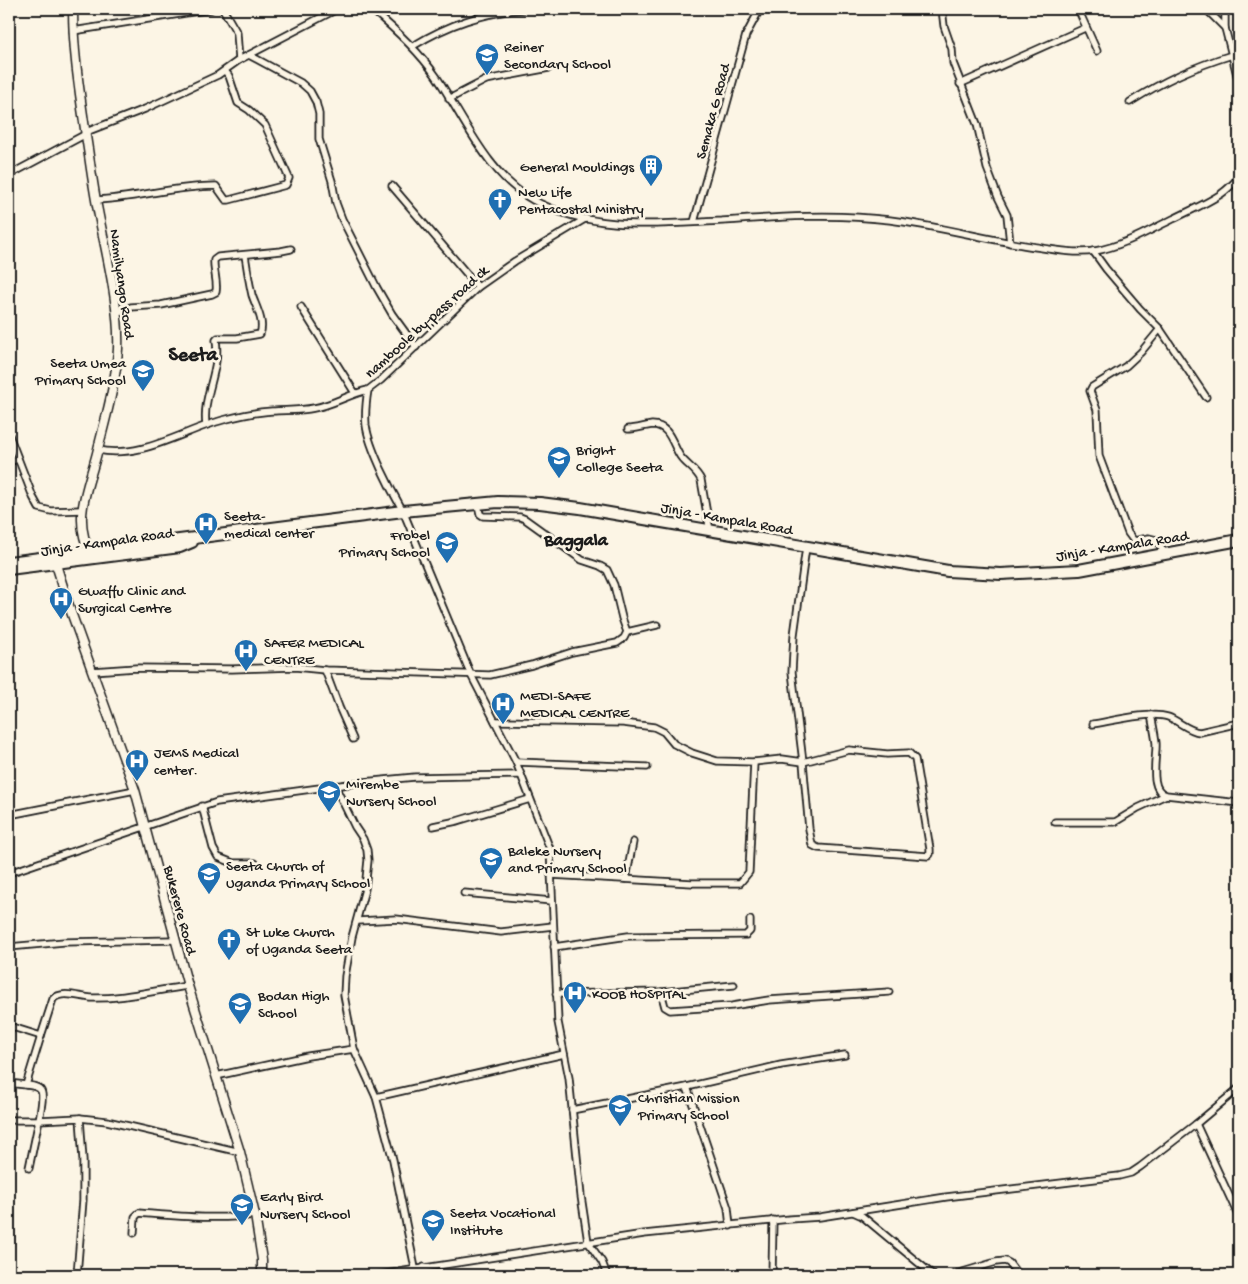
<svg xmlns="http://www.w3.org/2000/svg" width="1248" height="1284" viewBox="0 0 1248 1284" font-family="'Gochi Hand',sans-serif">
	<rect width="100%" height="100%" fill="#fcf5e5"/>
	<filter id="ink" filterUnits="userSpaceOnUse"><feTurbulence type="fractalNoise" baseFrequency=".02" numOctaves="2"/><feDisplacementMap in="SourceGraphic" scale="10" xChannelSelector="R" yChannelSelector="G"/><feConvolveMatrix kernelMatrix="1 2 1 2 8 2 1 2 1" color-interpolation-filters="sRGB"/></filter>
	<g filter="url(#ink)">
		<g fill="none" stroke-linecap="round" stroke-linejoin="round">
			<g stroke="#1c1c1c" stroke-width="9">
				<g id="street">
					<polyline points="223,9 237,33 239,60"/>
					<path d="M371,9c24,20 47,41 65,67 27,40 52,100 97,124 59,32 124,24 189,21 56,-4 112,-8 168,-1 49,6 97,20 146,27 19,3 40,7 59,4 28,-5 53,-20 78,-32 16,-8 33,-15 48,-25 7,-5 13,-11 18,-17"/>
					<polyline points="942,9 944,26 952,49 953,63 977,124 987,168 998,197 1007,215 1010,243"/>
					<polyline points="1078,9 1097,51"/>
					<polyline points="1206,9 1225,28"/>
					<polyline points="1225,9 1225,28 1239,83"/>
					<polyline points="73,31 211,9"/>
					<path d="M413,46c36,-22 69,-33 111,-37"/>
					<polyline points="249,55 301,83 310,91 316,102 319,114 319,139 332,181 336,203 342,219 377,288 392,314 416,347"/>
					<polyline points="960,84 1085,28"/>
					<polyline points="449,99 486,80 549,68"/>
					<path d="M1130,102c35,-22 63,-35 102,-47"/>
					<polyline points="86,132 145,109 218,75 239,60 337,9"/>
					<polyline points="9,175 86,134"/>
					<polyline points="392,186 478,287"/>
					<path d="M96,200c40,-2 79,-14 120,-14l10,14h3l57,-15 3,-7 -24,-53 -16,-15 -11,-7 -9,-27 -4,-5"/>
					<path d="M585,219l-70,42 -37,26 -97,93 -13,10c-2,12 -3,24 -2,35 3,23 25,65 37,86l68,164 45,87 34,87 8,173 11,56 12,118 7,46 14,20 5,13"/>
					<polyline points="694,222 746,35 760,9"/>
					<polyline points="1093,251 1106,269 1140,309 1160,329 1206,397"/>
					<polyline points="301,307 355,393"/>
					<path d="M116,313l15,-6 30,-2 51,-11 4,-2c2,-11 -3,-21 -2,-32l4,-3 63,-6 10,-2"/>
					<polyline points="1160,329 1141,352 1126,366 1092,387 1090,391 1097,410 1099,456 1128,533 1134,541 1149,538 1157,540 1165,554"/>
					<polyline points="1239,420 1239,421"/>
					<path d="M206,425c-3,-23 7,-42 10,-64 1,-7 1,-14 0,-21l2,-2h19l23,-4c5,-12 -4,-27 -8,-39 -3,-13 -5,-27 -7,-40"/>
					<path d="M628,429c8,0 16,-3 24,-4 18,0 20,19 28,31 6,9 16,13 21,24l9,51"/>
					<polyline points="9,435 33,497 39,508 51,511 81,510"/>
					<path d="M98,450c44,9 84,-19 125,-30 15,-4 32,-8 49,-9 14,-1 28,0 42,-3 19,-3 35,-14 54,-18"/>
					<polyline points="9,462 18,459"/>
					<polyline points="478,505 480,514 483,516 520,517 525,519 582,560 600,566 607,570 614,585 622,618 627,632"/>
					<polyline points="325,670 339,707 353,739"/>
					<polyline points="92,671 136,668 232,669 295,667 325,670 490,675 532,665 572,652 617,643 624,638 627,632 657,625"/>
					<path d="M1151,715c2,10 4,19 5,28 1,14 -8,47 10,52l73,8"/>
					<polyline points="495,721 623,723 654,727 664,732 674,744 692,753 717,761 754,762 782,759 803,762 849,750 887,754 909,753 915,759 930,849 930,854 928,856 818,848 812,845 809,829 803,762 792,672 794,635 806,547"/>
					<path d="M1093,724c19,-3 57,-13 75,-7 11,4 20,14 32,15l39,-9"/>
					<polyline points="516,762 647,767"/>
					<polyline points="335,786 355,827 363,839 367,850 368,860 365,889 352,937 345,976 344,995 354,1049"/>
					<polyline points="202,806 213,848 218,857 233,863 255,863"/>
					<polyline points="9,815 135,790"/>
					<polyline points="1055,822 1115,822 1138,808 1166,795"/>
					<polyline points="433,826 457,821 530,799"/>
					<polyline points="9,873 217,802 363,782 415,777 521,775"/>
					<polyline points="551,875 692,883 740,883 749,872 754,762"/>
					<polyline points="626,879 633,842"/>
					<polyline points="464,893 552,901"/>
					<polyline points="358,921 396,919 501,932 553,926"/>
					<polyline points="9,947 64,942 175,940"/>
					<polyline points="554,947 628,936 746,935 750,931 750,920"/>
					<polyline points="661,992 665,1007 670,1010 732,1006 769,1000 889,992"/>
					<polyline points="556,994 661,992 734,985"/>
					<path d="M9,1026l32,10 12,-37c9,-9 26,-2 38,-1 32,1 65,-8 97,-12"/>
					<polyline points="216,1076 308,1056 354,1049 376,1097 393,1160 415,1268"/>
					<path d="M9,1083c35,5 37,-1 30,37h-30"/>
					<polyline points="26,1085 41,1036"/>
					<polyline points="687,1087 728,1208 730,1226"/>
					<polyline points="376,1097 564,1054"/>
					<polyline points="572,1110 687,1087 781,1065 845,1055"/>
					<polyline points="1196,1124 1239,1217"/>
					<polyline points="29,1168 39,1120 80,1118 107,1121 240,1152"/>
					<polyline points="853,1212 862,1216 933,1275"/>
					<path d="M134,1233l1,-16 4,-4c39,3 78,7 116,2"/>
					<polyline points="424,1267 425,1275"/>
					<polyline points="77,1275 83,1200 83,1160 80,1118"/>
					<polyline points="379,1275 644,1234 790,1219 820,1217 946,1197 1119,1176 1131,1173 1140,1167 1196,1124 1239,1088"/>
					<polyline points="772,1275 773,1220"/>
					<polyline points="953,1275 996,1262 1005,1261 1009,1263 1018,1275"/>
				</g>
			</g>
			<g stroke="#1c1c1c" stroke-width="11">
				<g id="secondary">
					<path d="M73,9c0,43 7,85 13,127 4,25 7,50 12,75 8,42 22,96 20,138 -2,33 -12,68 -20,100 -9,38 -27,68 -7,106"/>
					<polyline points="54,558 71,612 135,790 188,986 240,1152 255,1215 262,1260 262,1275"/>
				</g>
			</g>
			<g stroke="#1c1c1c" stroke-width="14">
				<g id="highway">
					<polyline points="9,562 403,511 498,502 540,503 580,508 948,571 1001,574 1079,570 1239,540"/>
					<polyline points="9,569 180,547 192,542"/>
				</g>
			</g>
			<use href="#street" stroke="#fcf5e5" stroke-width="5.5"/>
			<use href="#secondary" stroke="#fcf5e5" stroke-width="8"/>
			<use href="#highway" stroke="#fcf5e5" stroke-width="10"/>
		</g>
	</g>
	<defs>
		<g id="school-pin" transform="scale(1.25)"><path d="M0 17L-7.5 6A9.5 9.5 0 1 1 7.5 6Z" fill="#1f6fb2" stroke="#fcf5e5"/><path d="M0-5L7-2L0 1L-7-2ZM-4 1L0 2.5L4 1V4Q0 6-4 4Z" fill="#fff"/></g>
		<g id="building-pin" transform="scale(1.25)"><path d="M0 17L-7.5 6A9.5 9.5 0 1 1 7.5 6Z" fill="#1f6fb2" stroke="#fcf5e5"/><path d="M-4-6H4V6H1V3H-1V6H-4ZM-2.5-4.3h1.7v1.8h-1.7ZM.8-4.3h1.7v1.8H.8ZM-2.5-1h1.7V.8h-1.7ZM.8-1h1.7V.8H.8Z" fill="#fff"/></g>
		<g id="church-pin" transform="scale(1.25)"><path d="M0 17L-7.5 6A9.5 9.5 0 1 1 7.5 6Z" fill="#1f6fb2" stroke="#fcf5e5"/><path d="M-1.2-6h2.4v3.5h3.3v2.4h-3.3V6h-2.4V-.1h-3.3v-2.4h3.3Z" fill="#fff"/></g>
		<g id="hospital-pin" transform="scale(1.25)"><path d="M0 17L-7.5 6A9.5 9.5 0 1 1 7.5 6Z" fill="#1f6fb2" stroke="#fcf5e5"/><path d="M-5-5h3v3.5h4V-5h3V5h-3V1.5h-4V5h-3Z" fill="#fff"/></g>
	</defs>
	<g fill-rule="evenodd">
		<use href="#school-pin" x="487" y="55"/>
		<use href="#building-pin" x="651" y="166"/>
		<use href="#church-pin" x="500" y="200"/>
		<use href="#school-pin" x="143" y="371"/>
		<use href="#school-pin" x="559" y="458"/>
		<use href="#hospital-pin" x="206" y="524"/>
		<use href="#school-pin" x="447" y="543"/>
		<use href="#hospital-pin" x="61" y="599"/>
		<use href="#hospital-pin" x="246" y="651"/>
		<use href="#hospital-pin" x="503" y="704"/>
		<use href="#hospital-pin" x="137" y="761"/>
		<use href="#school-pin" x="329" y="792"/>
		<use href="#school-pin" x="491" y="859"/>
		<use href="#school-pin" x="209" y="874"/>
		<use href="#church-pin" x="229" y="940"/>
		<use href="#hospital-pin" x="575" y="993"/>
		<use href="#school-pin" x="240" y="1004"/>
		<use href="#school-pin" x="620" y="1106"/>
		<use href="#school-pin" x="242" y="1205"/>
		<use href="#school-pin" x="433" y="1221"/>
	</g>
	<g text-anchor="middle" stroke-width="5" stroke-linejoin="round" paint-order="stroke">
		<g font-size="15" fill="#1c1c1c" stroke="#fcf5e5" text-anchor="start">
			<text x="504" y="51">Reiner<tspan x="504" dy="17">Secondary School</tspan></text>
			<text x="634" y="171" text-anchor="end">General Mouldings</text>
			<text x="518" y="196">New Life<tspan x="518" dy="17">Pentacostal Ministry</tspan></text>
			<text x="126" y="367" text-anchor="end">Seeta Umea<tspan x="126" dy="17">Primary School</tspan></text>
			<text x="576" y="454">Bright<tspan x="576" dy="17">College Seeta</tspan></text>
			<text x="224" y="520">Seeta-<tspan x="224" dy="17">medical center</tspan></text>
			<text x="430" y="539" text-anchor="end">Frobel<tspan x="430" dy="17">Primary School</tspan></text>
			<text x="78" y="595">Gwaffu Clinic and<tspan x="78" dy="17">Surgical Centre</tspan></text>
			<text x="264" y="647">SAFER MEDICAL<tspan x="264" dy="17">CENTRE</tspan></text>
			<text x="520" y="700">MEDI-SAFE<tspan x="520" dy="17">MEDICAL CENTRE</tspan></text>
			<text x="154" y="757">JEMS Medical<tspan x="154" dy="17">center.</tspan></text>
			<text x="346" y="788">Mirembe<tspan x="346" dy="17">Nursery School</tspan></text>
			<text x="508" y="855">Baleke Nursery<tspan x="508" dy="17">and Primary School</tspan></text>
			<text x="226" y="870">Seeta Church of<tspan x="226" dy="17">Uganda Primary School</tspan></text>
			<text x="246" y="936">St Luke Church<tspan x="246" dy="17">of Uganda Seeta</tspan></text>
			<text x="592" y="998">KOOB HOSPITAL</text>
			<text x="258" y="1000">Bodan High<tspan x="258" dy="17">School</tspan></text>
			<text x="638" y="1102">Christian Mission<tspan x="638" dy="17">Primary School</tspan></text>
			<text x="260" y="1201">Early Bird<tspan x="260" dy="17">Nursery School</tspan></text>
			<text x="450" y="1217">Seeta Vocational<tspan x="450" dy="17">Institute</tspan></text>
		</g>
		<g font-size="15" fill="#1c1c1c" stroke="#fcf5e5">
			<text transform="translate(712 111) rotate(-75)" y="5">Semaka G Road</text>
			<text transform="translate(123 284) rotate(82)" y="5">Namilyango Road</text>
			<text transform="translate(426 321) rotate(-42)" y="5">namboole by-pass road ck</text>
			<text transform="translate(727 518) rotate(10)" y="5">Jinja - Kampala Road</text>
			<text transform="translate(107 541) rotate(-8)" y="5">Jinja - Kampala Road</text>
			<text transform="translate(1122 545) rotate(-9)" y="5">Jinja - Kampala Road</text>
			<text transform="translate(181 910) rotate(75)" y="5">Bukerere Road</text>
		</g>
		<g font-size="18" font-weight="bold" fill="#1c1c1c" stroke="#fcf5e5">
			<text x="576" y="545">Baggala</text>
		</g>
		<g font-size="20" font-weight="bold" fill="#1c1c1c" stroke="#fcf5e5">
			<text x="193" y="360">Seeta</text>
		</g>
	</g>
	<rect width="1248" height="1284" fill="none" stroke="#fcf5e5" stroke-width="30"/>
	<rect x="15" y="15" width="1218" height="1254" fill="none" stroke="#1c1c1c" stroke-width="2" filter="url(#ink)"/>
</svg>
